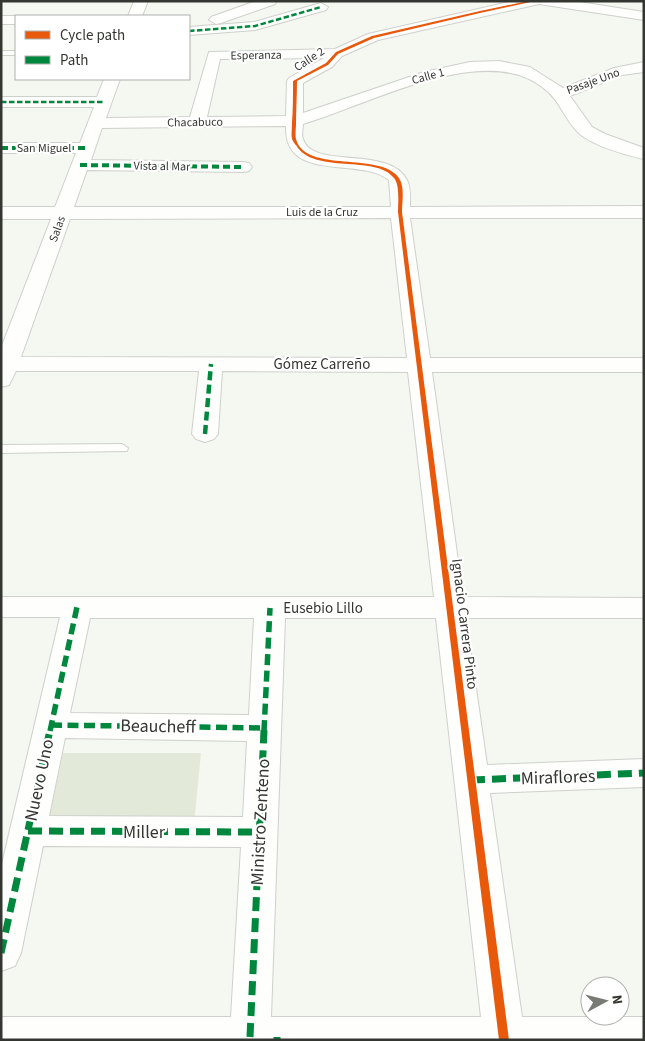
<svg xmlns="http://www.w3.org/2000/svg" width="645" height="1041" viewBox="0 0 645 1041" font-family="'Source Sans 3',sans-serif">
	<rect width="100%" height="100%" fill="#f5f8f1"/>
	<polygon fill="#e3e9d9" points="63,753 201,753 194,824 48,824"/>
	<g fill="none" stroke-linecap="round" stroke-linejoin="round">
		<g stroke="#ced0cb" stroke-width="2">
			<g id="lane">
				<rect x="1" y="51" width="15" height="4"/>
				<polygon points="122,444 128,448 127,451 1,453 1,445"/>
			</g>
		</g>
		<g stroke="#ced0cb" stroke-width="2">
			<g id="street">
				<polygon points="134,1 148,1 142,16 128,16"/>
				<polygon points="256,1 277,1 275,4 221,23 216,24 209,20 211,17"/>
				<path d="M513,1h60l71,11v8l-105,-16 -161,36 -36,16 -10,11 -29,16v30l121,-41 46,-10 29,-1 31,6 33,21 51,-20 30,-6v10l-22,3 -52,21 22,31 13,7 39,14v11c-19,-4 -58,-15 -69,-30 -13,-15 -16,-30 -33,-42 -59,-46 -176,19 -239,37 0,4 -2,11 0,15 9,31 87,6 104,41 4,8 3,18 3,27l234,-1v12h-234l20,140h214v14h-212l31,225 181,1v20h-178l21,147 157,-6v28l-154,6 32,224h122v23h-643v-23h230l10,-170 -198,-1 -22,107 -6,13 -14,5v-103l59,-251h-59v-20h433l-26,-225 -186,-1 -4,63 -4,5 -9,3 -9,-3 -4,-5 7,-63h-183l-7,14 -8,2v-39l50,-129h-50v-12h54l21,-54h-75v-10h79l14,-36h-93v-10h96l7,-18h16l-14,39 84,-1 19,-65 126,-3 33,-15zM324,58l-35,20 -2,3 -1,35 -79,1 13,-58zM286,126c-2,58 73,30 103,54l2,27h-317l13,-37 156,2 6,-1 3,-4 -3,-4 -6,-1 -152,-2 11,-32zM391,218l16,140 -386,-1 49,-138zM90,618h164l-5,97 -179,-2zM285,618h151l45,399h-210zM65,738l182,3 -4,76 -194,-1z"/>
				<polygon points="321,3 328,7 326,10 255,30 189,35 189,27 254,22"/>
				<polygon points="1,16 18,16 16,16 16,24 1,24"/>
			</g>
		</g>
		<use href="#lane" fill="#fefefd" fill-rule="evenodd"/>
		<use href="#street" fill="#fefefd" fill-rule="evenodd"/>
		<g stroke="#00873e" stroke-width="2.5" stroke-dasharray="5.5 2.5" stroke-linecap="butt">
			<polyline points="189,31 255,26 321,7"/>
			<polyline points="1,102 104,102"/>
		</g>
		<g stroke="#00873e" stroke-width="4" stroke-dasharray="7 4" stroke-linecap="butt">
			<polyline points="1,148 87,148"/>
			<polyline points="80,165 243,167"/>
		</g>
		<polyline stroke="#00873e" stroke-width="4.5" stroke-dasharray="9 4.5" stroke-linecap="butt" points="205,434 211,364"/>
		<g stroke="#00873e" stroke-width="5.5" stroke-dasharray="11 5.5" stroke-linecap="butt">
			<polyline points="51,725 264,728"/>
			<polyline points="50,731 77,607"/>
			<polyline points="264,731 270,608"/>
		</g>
		<g stroke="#00873e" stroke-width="7" stroke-dasharray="14 7" stroke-linecap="butt">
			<polyline points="471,780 644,773"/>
			<polyline points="28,831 259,832"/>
			<polyline points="1,953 50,730"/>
			<polyline points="250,1037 264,730"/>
			<polyline points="277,1037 277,1040"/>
		</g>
		<g stroke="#fff" stroke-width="3">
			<path id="cycleway" d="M528,1h7l-55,12 -106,25 -36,16 -10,11 -31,16c0,15 -1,29 -1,43 0,4 -1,11 0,15 9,35 85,12 103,39 6,9 3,24 3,34l107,828h-10l-101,-828c0,-9 2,-27 -4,-34 -18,-24 -81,-3 -98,-33 -1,0 -4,-6 -4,-6 -1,-5 0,-11 0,-16 1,-14 1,-28 1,-42l33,-18 10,-11 36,-16 108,-25z"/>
		</g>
		<use href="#cycleway" fill="#e8590c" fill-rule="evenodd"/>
	</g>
	<g text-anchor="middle" stroke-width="4.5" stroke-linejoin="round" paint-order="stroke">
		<g font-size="12" fill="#343631" stroke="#fff">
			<text transform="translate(256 55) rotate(-1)" y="4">Esperanza</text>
			<text transform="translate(309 59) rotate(-33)" y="4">Calle 2</text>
			<text transform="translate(428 76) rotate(-15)" y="4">Calle 1</text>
			<text transform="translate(593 81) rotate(-20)" y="4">Pasaje Uno</text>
			<text transform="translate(195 122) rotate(-1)" y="4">Chacabuco</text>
			<text x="44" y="152">San Miguel</text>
			<text transform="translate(162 166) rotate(1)" y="4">Vista al Mar</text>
			<text x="322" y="216">Luis de la Cruz</text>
			<text transform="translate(57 229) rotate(-70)" y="4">Salas</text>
		</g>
		<g font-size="15" fill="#343631" stroke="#fff">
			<text x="322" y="369">Gómez Carreño</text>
			<text x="323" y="613">Eusebio Lillo</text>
			<text transform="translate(465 624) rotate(83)" y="5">Ignacio Carrera Pinto</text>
		</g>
		<g font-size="18" fill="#343631" stroke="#fff">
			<text transform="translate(158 726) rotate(1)" y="6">Beaucheff</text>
			<text transform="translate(558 777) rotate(-2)" y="6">Miraflores</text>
			<text transform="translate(39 780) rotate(-78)" y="6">Nuevo Uno</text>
			<text transform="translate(260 822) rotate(-87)" y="6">Ministro Zenteno</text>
			<text x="144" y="838">Miller</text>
		</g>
	</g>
	<rect width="645" height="1041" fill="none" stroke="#343631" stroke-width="5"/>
	<rect x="15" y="15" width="175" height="65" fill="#ffffff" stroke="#aeafad"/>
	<rect x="25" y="31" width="25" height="8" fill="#e8590c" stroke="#aeafad"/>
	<text x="60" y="40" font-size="15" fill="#343631">Cycle path</text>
	<rect x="25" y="56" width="25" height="8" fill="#00873e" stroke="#aeafad"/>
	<text x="60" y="65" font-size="15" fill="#343631">Path</text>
	<g transform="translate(605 1001) rotate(83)"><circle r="24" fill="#ffffff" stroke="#aeafad"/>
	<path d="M0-4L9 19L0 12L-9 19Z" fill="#787a74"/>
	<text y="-8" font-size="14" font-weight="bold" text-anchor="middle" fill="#343631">N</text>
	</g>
</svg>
